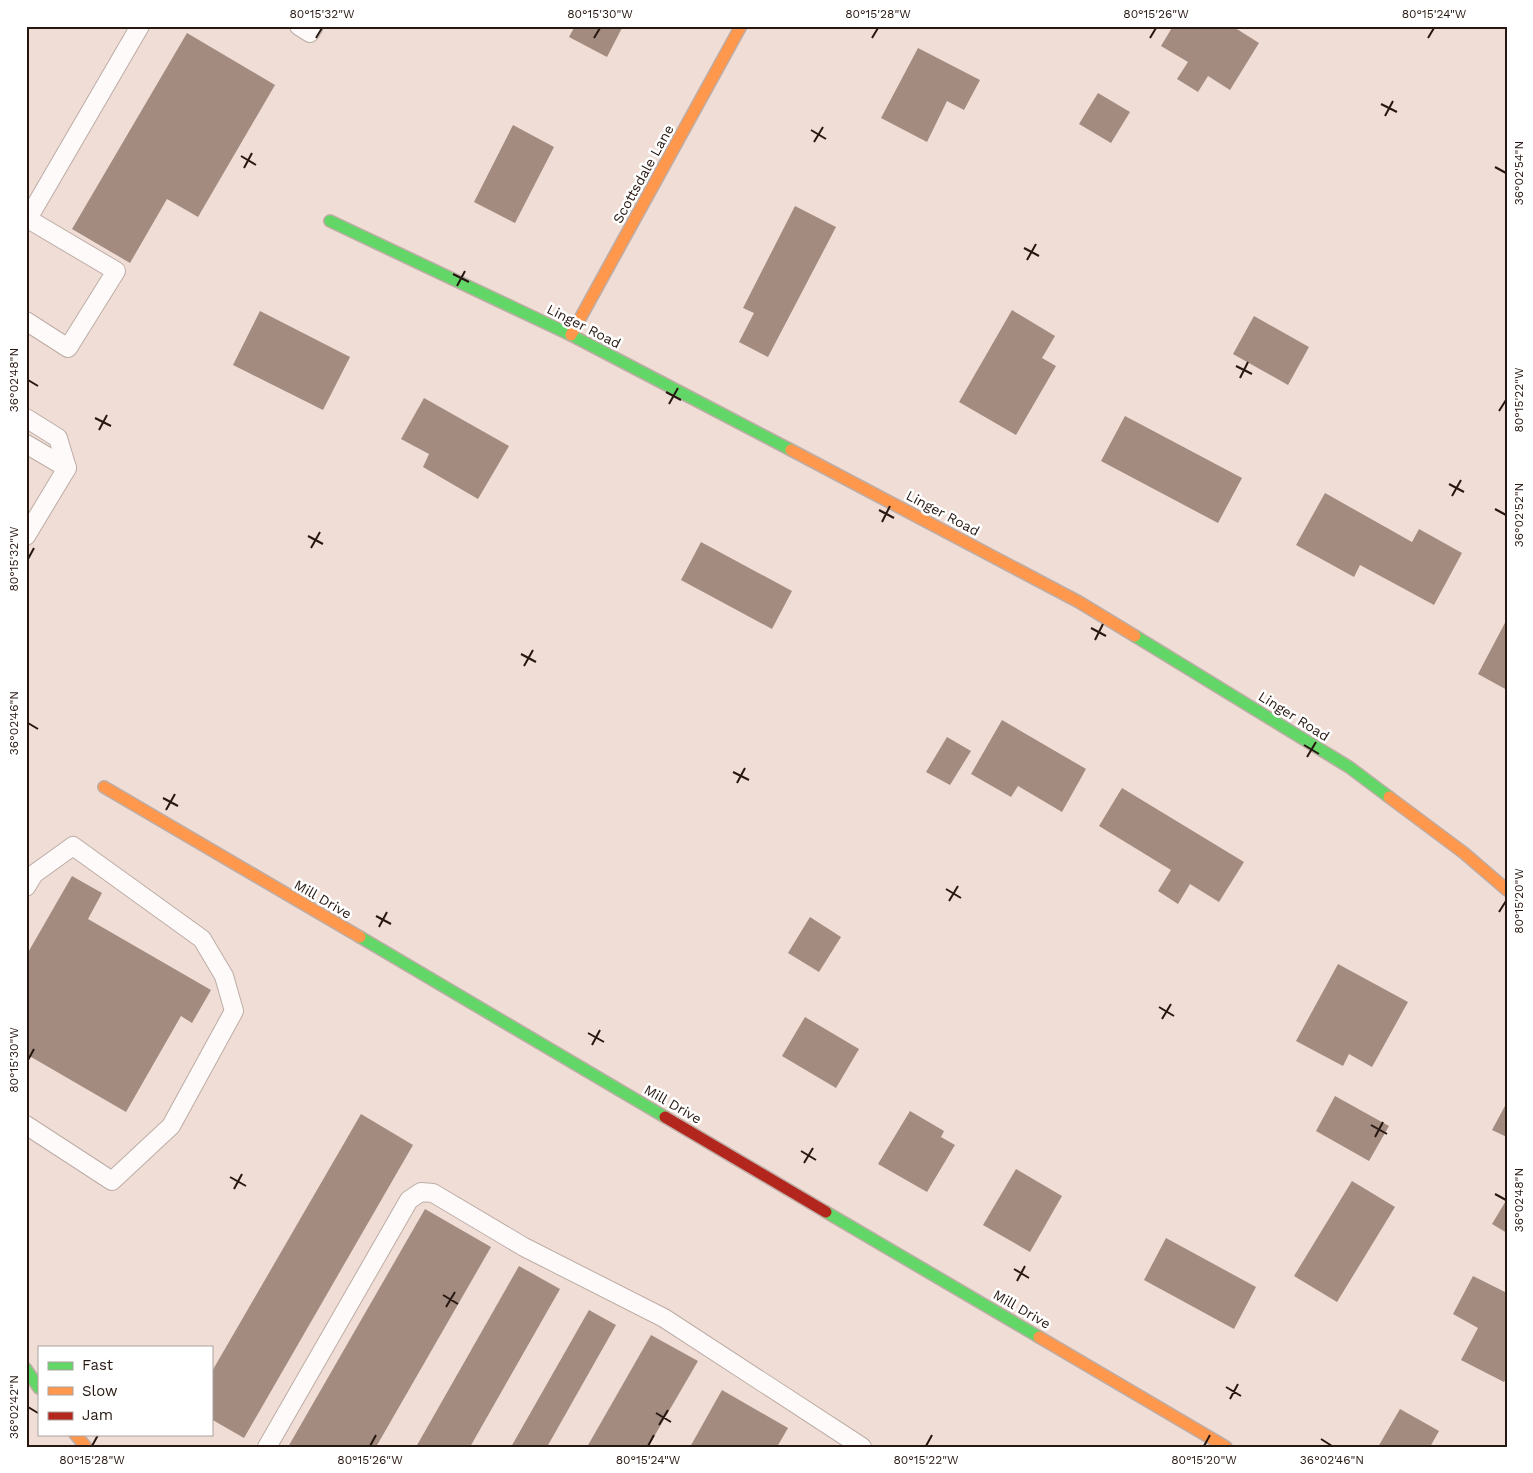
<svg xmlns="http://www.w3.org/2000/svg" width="1533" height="1473" viewBox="0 0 1533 1473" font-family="'Work Sans',sans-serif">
	<rect width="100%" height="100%" fill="#f0ddd5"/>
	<g fill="#a38b80">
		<polygon points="575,26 623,26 607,57 569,37"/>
		<polygon points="1173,26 1232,26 1259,43 1230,90 1208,76 1198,92 1177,79 1188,62 1161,46"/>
		<polygon points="187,33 275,85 198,217 167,199 130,263 72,229"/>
		<polygon points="918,48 980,80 964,110 947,101 927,142 881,118"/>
		<polygon points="1098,93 1130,112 1111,143 1079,124"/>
		<polygon points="513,125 554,147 515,223 474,202"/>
		<polygon points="795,206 836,227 768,357 739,342 754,313 743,308"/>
		<polygon points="1012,310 1055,336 1042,358 1056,366 1016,435 959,402"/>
		<polygon points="260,311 350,357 323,410 233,365"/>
		<polygon points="1254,316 1309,347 1288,385 1233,354"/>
		<polygon points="424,398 509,446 478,499 423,467 429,454 401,439"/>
		<polygon points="1125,416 1242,478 1218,523 1101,461"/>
		<polygon points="1325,493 1412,542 1419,529 1462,553 1434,605 1360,565 1354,577 1296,545"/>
		<polygon points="701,542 792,591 772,629 681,580"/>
		<polygon points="1507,619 1507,690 1478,674"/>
		<polygon points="1002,720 1086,769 1062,812 1018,786 1011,797 971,774"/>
		<polygon points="947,737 971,751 950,785 926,772"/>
		<polygon points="1122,788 1244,862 1219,902 1190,884 1178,904 1158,891 1171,870 1099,826"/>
		<polygon points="72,876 102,893 88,919 211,990 192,1023 181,1016 126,1112 26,1054 26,956"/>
		<polygon points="810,917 841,937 819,972 788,953"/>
		<polygon points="1338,964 1408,1002 1372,1067 1349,1054 1343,1066 1296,1041"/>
		<polygon points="805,1017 859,1049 836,1088 782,1056"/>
		<polygon points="1335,1096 1389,1126 1369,1161 1316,1131"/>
		<polygon points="1506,1104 1507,1105 1507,1137 1492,1130"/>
		<polygon points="910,1111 944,1131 941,1137 955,1145 927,1192 878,1164"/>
		<polygon points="361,1114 413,1145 244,1438 211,1419 211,1373"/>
		<polygon points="1016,1169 1062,1196 1030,1252 983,1225"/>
		<polygon points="1352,1181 1395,1207 1337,1302 1294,1276"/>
		<polygon points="1507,1199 1507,1233 1492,1224"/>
		<polygon points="425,1209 491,1247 376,1447 288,1447"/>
		<polygon points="1166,1238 1256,1287 1234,1329 1144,1280"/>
		<polygon points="519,1266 560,1289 470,1447 416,1447"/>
		<polygon points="1473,1276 1507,1293 1507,1377 1504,1382 1461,1360 1478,1328 1453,1314"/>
		<polygon points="589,1310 616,1325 547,1447 511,1447"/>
		<polygon points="651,1335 698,1361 648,1447 587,1447"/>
		<polygon points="722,1390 788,1428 777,1447 690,1447"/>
		<polygon points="1400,1409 1439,1431 1430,1447 1378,1447"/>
	</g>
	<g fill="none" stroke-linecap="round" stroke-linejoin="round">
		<g stroke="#bdada6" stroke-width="20">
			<g id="lane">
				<polyline points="299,26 310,33 314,26"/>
				<polyline points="26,222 140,26"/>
				<polyline points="26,321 68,348 116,271 28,219"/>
				<polyline points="26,418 58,438 67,468 26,536"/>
				<polyline points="26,444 67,468"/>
				<polyline points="26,887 34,874 73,846 202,939 224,976 234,1011 171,1126 112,1181 26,1125"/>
				<polyline points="267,1447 409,1200 421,1192 433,1193 524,1247 664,1318 862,1447"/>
			</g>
		</g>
		<g stroke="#bdada6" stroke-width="14">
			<g id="fast">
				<polyline points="330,221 571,335 791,450"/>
				<polyline points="1135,636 1349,767 1389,797"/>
				<polyline points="360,937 665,1117"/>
				<polyline points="826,1212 1039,1337"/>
				<polyline points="26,1369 39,1388"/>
			</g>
		</g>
		<g stroke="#bdada6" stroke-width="14">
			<g id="slow">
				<polyline points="571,335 741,26"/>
				<polyline points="791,450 1079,602 1135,636"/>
				<polyline points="104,787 360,937"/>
				<polyline points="1389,797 1464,853 1507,890"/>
				<polyline points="1039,1337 1226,1447"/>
				<polyline points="75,1434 86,1447"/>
			</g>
		</g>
		<g stroke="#bdada6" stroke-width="14">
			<polyline id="jam" points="665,1117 826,1212"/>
		</g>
		<use href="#lane" stroke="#fdfaf9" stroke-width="18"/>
		<use href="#fast" stroke="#63d668" stroke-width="11"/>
		<use href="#slow" stroke="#ff974d" stroke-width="11"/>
		<use href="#jam" stroke="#b3261e" stroke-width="11"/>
	</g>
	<path fill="none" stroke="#271711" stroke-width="2" d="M316,38l6,-10M594,38l6,-10M872,38l6,-10M1150,38l6,-10M1428,38l6,-10M1381,104l16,8M1385,116l8,-15M811,130l15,9M814,142l9,-15M241,156l15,9M1495,167l11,6M244,168l8,-15M1024,248l15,8M1027,260l9,-16M453,274l16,8M457,286l8,-15M1236,366l16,8M1240,378l8,-16M28,380l10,6M666,392l15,8M669,404l9,-16M1499,411l7,-11M95,418l16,8M99,430l8,-15M1449,484l15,8M1452,496l9,-16M1495,509l11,6M879,510l15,8M882,522l8,-16M308,536l15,8M311,548l9,-16M28,559l6,-11M1091,628l15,8M1095,640l8,-16M521,654l15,8M524,666l9,-16M28,723l10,6M1304,745l15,9M1307,757l9,-15M733,772l16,8M737,783l8,-15M163,798l15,8M166,810l9,-16M946,889l15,9M949,901l9,-15M1499,912l7,-11M376,916l15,8M379,927l8,-15M1159,1007l15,9M1162,1019l9,-15M588,1033l16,9M592,1045l8,-15M28,1060l6,-11M1371,1125l16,9M1375,1137l8,-15M801,1151l15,9M804,1163l9,-15M230,1177l16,9M234,1189l8,-15M1495,1194l11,6M1014,1269l15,9M1017,1281l8,-15M443,1295l15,9M446,1307l9,-15M1226,1387l15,9M1230,1399l8,-15M28,1407l10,6M656,1413l15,9M659,1425l9,-15M1321,1439l11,7M92,1446l6,-11M370,1446l6,-11M648,1446l6,-11M926,1446l6,-11M1204,1446l6,-11"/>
	<g text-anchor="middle" stroke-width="5" stroke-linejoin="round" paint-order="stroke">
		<g font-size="14" fill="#271711" stroke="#fff">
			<text transform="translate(643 174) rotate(-61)" y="5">Scottsdale Lane</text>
			<text transform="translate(584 326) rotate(27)" y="5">Linger Road</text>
			<text transform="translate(943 513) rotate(28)" y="5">Linger Road</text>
			<text transform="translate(1294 716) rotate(32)" y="5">Linger Road</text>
			<text transform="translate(323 899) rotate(30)" y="5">Mill Drive</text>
			<text transform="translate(673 1104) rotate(30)" y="5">Mill Drive</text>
			<text transform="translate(1022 1309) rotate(30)" y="5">Mill Drive</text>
		</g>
	</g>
	<rect width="1533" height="1473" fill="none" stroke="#ffffff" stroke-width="55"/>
	<rect x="38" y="1346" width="175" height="90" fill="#ffffff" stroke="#a9a2a0"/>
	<rect x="48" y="1362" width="25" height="8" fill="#63d668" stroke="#a9a2a0"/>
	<text x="82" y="1370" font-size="15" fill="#271711">Fast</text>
	<rect x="48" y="1387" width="25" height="8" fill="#ff974d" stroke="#a9a2a0"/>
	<text x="82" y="1396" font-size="15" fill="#271711">Slow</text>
	<rect x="48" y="1412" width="25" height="8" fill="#b3261e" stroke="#a9a2a0"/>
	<text x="82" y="1420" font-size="15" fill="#271711">Jam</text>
	<rect x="28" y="28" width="1478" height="1418" fill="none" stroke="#271711" stroke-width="2"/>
	<g font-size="12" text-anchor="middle" fill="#271711">
		<text x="322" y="18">80°15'32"W</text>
		<text x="600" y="18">80°15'30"W</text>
		<text x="878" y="18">80°15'28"W</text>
		<text x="1156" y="18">80°15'26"W</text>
		<text x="1434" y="18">80°15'24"W</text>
		<text transform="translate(1519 173) rotate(-90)" y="4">36°02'54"N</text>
		<text transform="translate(14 380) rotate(-90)" y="4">36°02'48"N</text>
		<text transform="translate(1519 400) rotate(-90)" y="4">80°15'22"W</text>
		<text transform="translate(1519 515) rotate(-90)" y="4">36°02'52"N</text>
		<text transform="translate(14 559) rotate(-90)" y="4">80°15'32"W</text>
		<text transform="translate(14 723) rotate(-90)" y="4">36°02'46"N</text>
		<text transform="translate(1519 901) rotate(-90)" y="4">80°15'20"W</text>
		<text transform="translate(14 1060) rotate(-90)" y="4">80°15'30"W</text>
		<text transform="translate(1519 1200) rotate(-90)" y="4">36°02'48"N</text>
		<text transform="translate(14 1407) rotate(-90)" y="4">36°02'42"N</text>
		<text x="92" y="1464">80°15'28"W</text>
		<text x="370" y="1464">80°15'26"W</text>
		<text x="648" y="1464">80°15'24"W</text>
		<text x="926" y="1464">80°15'22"W</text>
		<text x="1204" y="1464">80°15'20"W</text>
		<text x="1332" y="1464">36°02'46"N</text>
	</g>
</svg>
